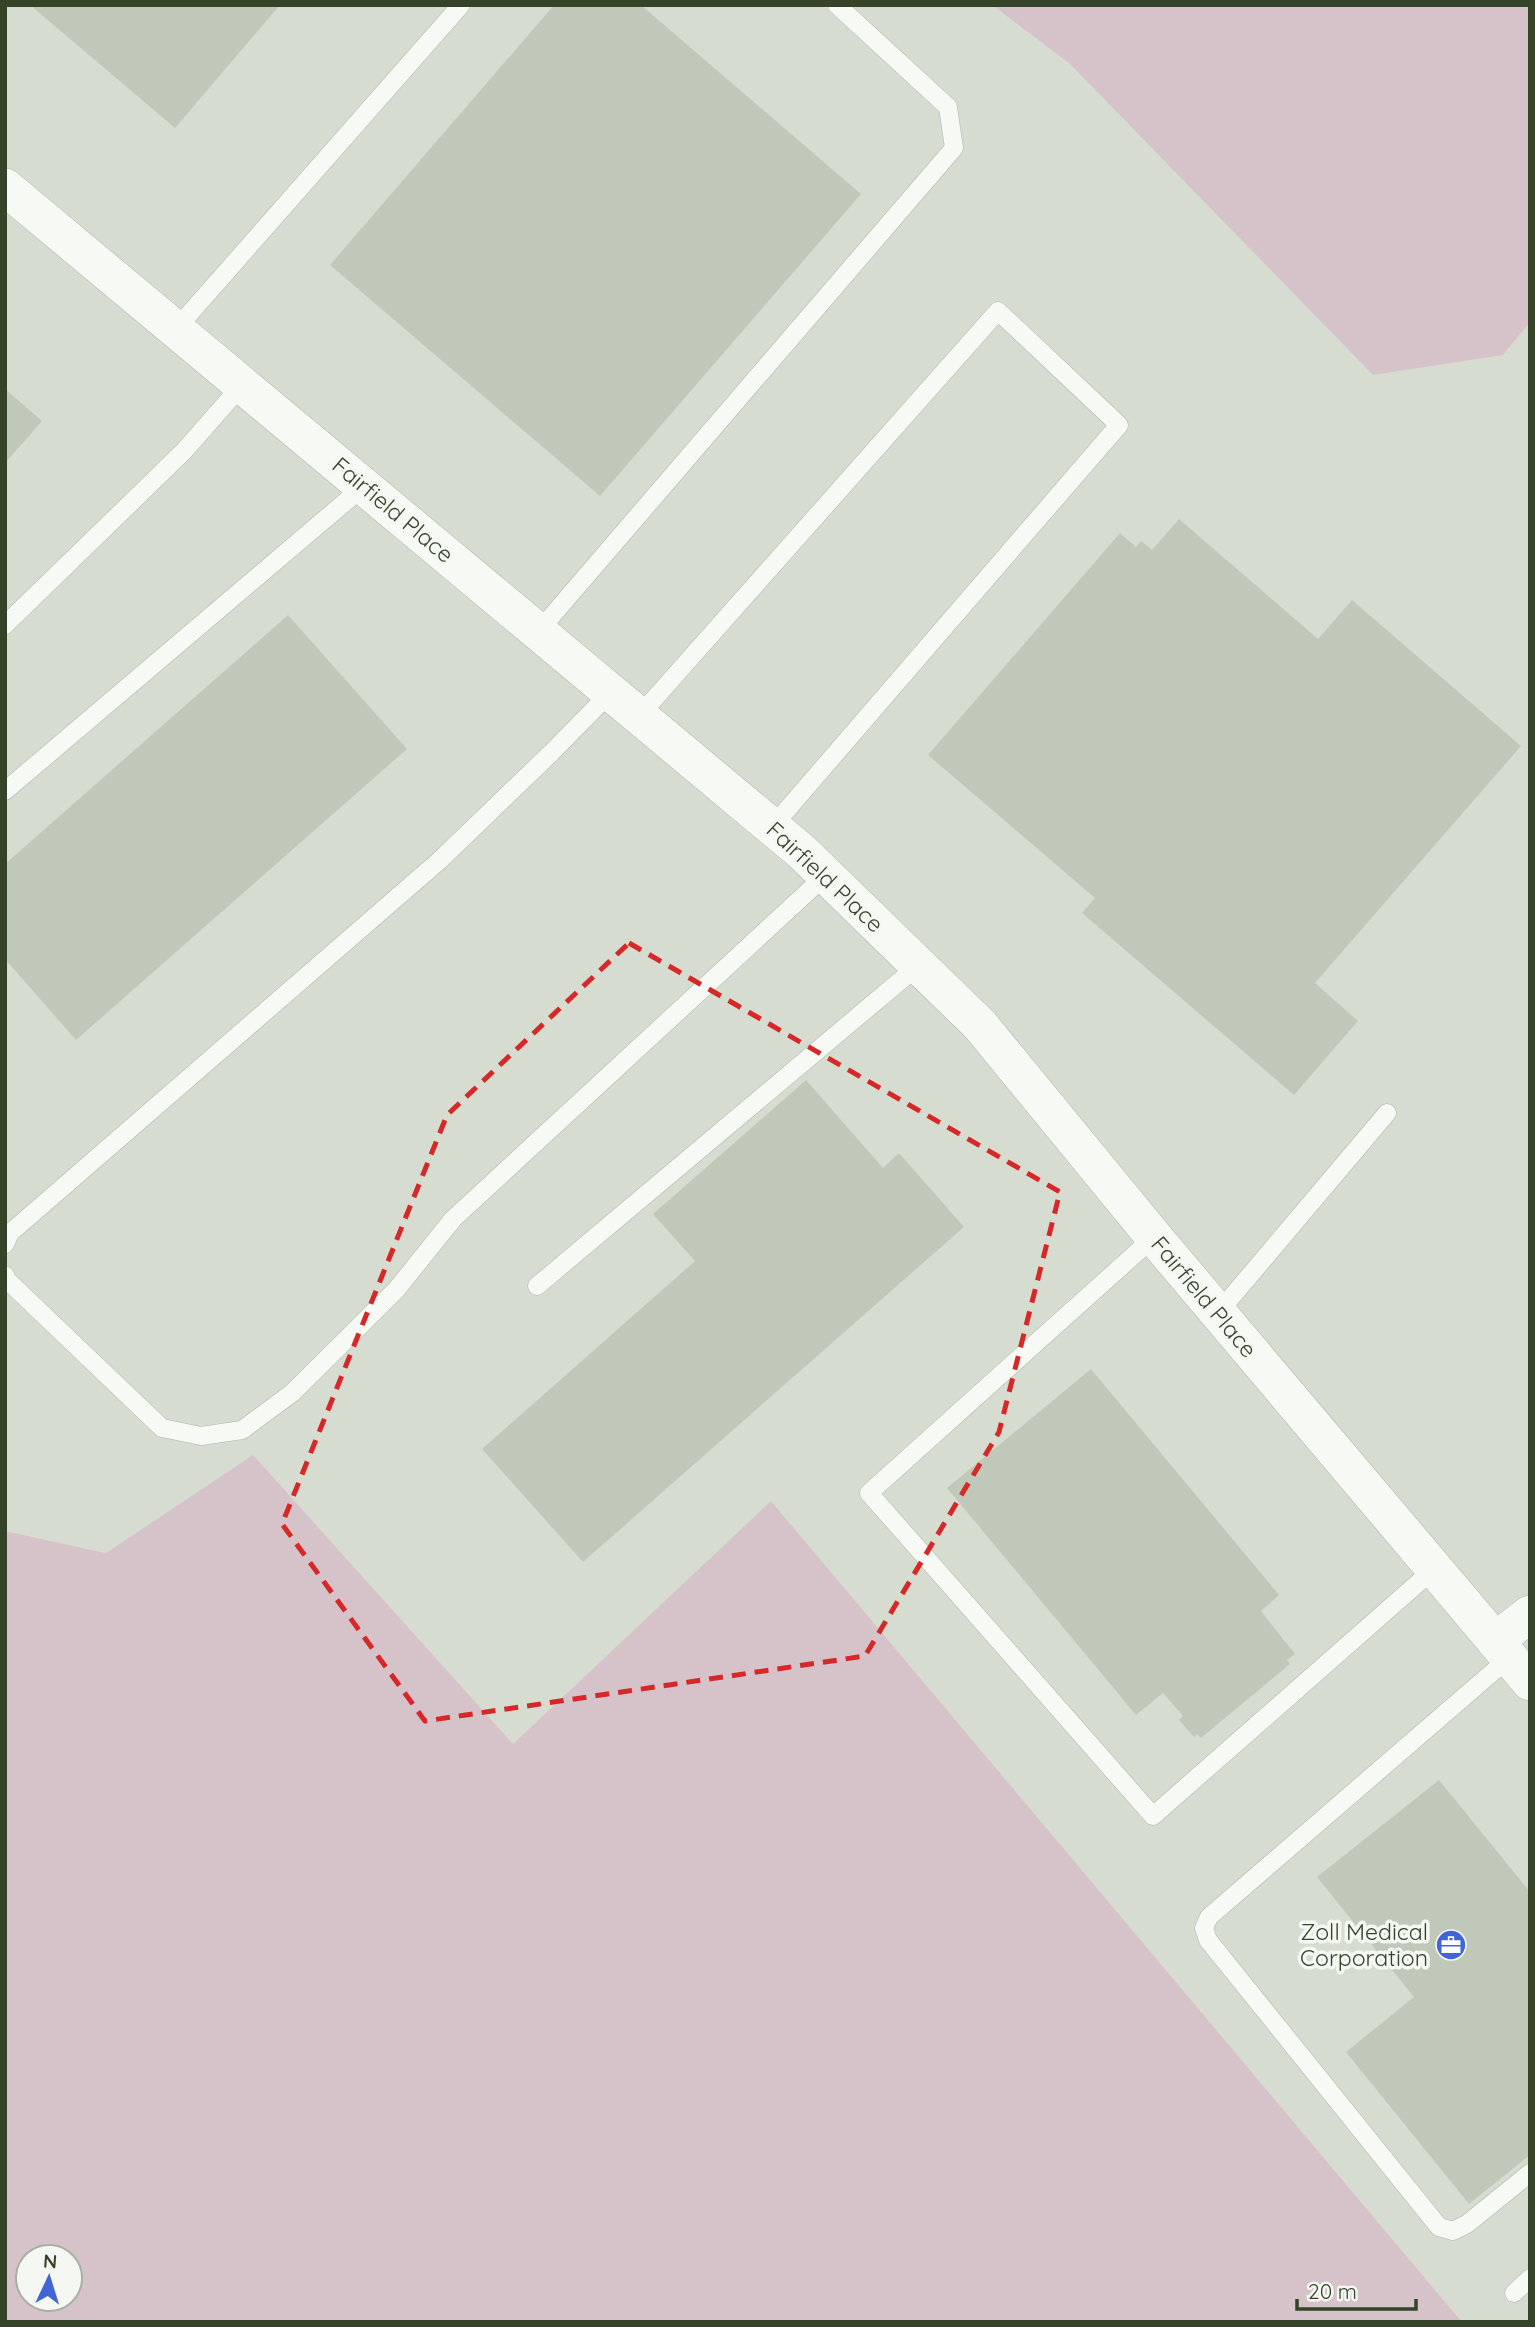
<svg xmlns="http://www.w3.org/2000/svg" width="1535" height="2327" viewBox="0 0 1535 2327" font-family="Quicksand,sans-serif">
	<rect width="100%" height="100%" fill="#e6ebe2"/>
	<polygon fill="#d6ddd0" points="5,5 992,5 1070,64 1503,355 1530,322 1530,2322 1462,2322 771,1502 423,1829 106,1553 5,1531"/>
	<g fill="#d5c3c9" fill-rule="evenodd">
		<polygon points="992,5 1530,5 1530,322 1503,355 1373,375 1070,64"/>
		<path d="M253,1455l260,289 258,-243 691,821h-1457v-791l101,22zM70,2257v42h-42v-42z"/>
	</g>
	<g fill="#c0c9b9">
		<polygon points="30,5 280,5 175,128"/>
		<polygon points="554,5 641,5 861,194 600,496 330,265"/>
		<polygon points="5,389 42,421 5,463"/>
		<polygon points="1179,519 1318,639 1352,600 1521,746 1315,983 1358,1021 1294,1095 1082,913 1095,898 928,755 1120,533 1136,547 1141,541 1152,550"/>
		<polygon points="288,615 407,749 76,1040 5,959 5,864"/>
		<polygon points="806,1080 883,1168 899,1153 964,1227 583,1562 482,1449 695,1261 653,1214"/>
		<polygon points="1091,1369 1279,1595 1261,1611 1295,1654 1287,1660 1290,1664 1201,1738 1197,1734 1194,1737 1179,1720 1183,1716 1163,1693 1136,1715 947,1488"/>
		<polygon points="1439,1780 1530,1892 1530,2155 1469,2204 1346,2052 1414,1997 1317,1877"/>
	</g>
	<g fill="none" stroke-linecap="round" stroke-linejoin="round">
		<g stroke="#adb6a7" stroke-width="19">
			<g id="service">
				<polyline points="176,329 461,5"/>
				<polyline points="5,625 184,451 243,384"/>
				<polyline points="538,632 954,148 948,107 837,5"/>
				<polyline points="639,716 998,311 1119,425 772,827"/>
				<polyline points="5,791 364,486"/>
				<polyline points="1154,1237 869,1493 1153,1816 1434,1569"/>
				<polyline points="5,1244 10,1233 440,860 551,753 611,692"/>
				<polyline points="5,1275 7,1280 162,1428 201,1436 242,1430 292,1393 396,1290 453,1219 826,875"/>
				<polyline points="537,1286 919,965"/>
				<polyline points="1218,1313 1387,1113"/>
				<polyline points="1509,1658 1209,1917 1204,1928 1208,1940 1439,2227 1453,2231 1467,2224 1530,2173"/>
				<polyline points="1514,2293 1530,2278"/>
			</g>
		</g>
		<g stroke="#adb6a7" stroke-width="38">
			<g id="minor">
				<polyline points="5,187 802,852 980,1025 1154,1237 1530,1682"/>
				<polyline points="1495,1641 1530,1614"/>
			</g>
		</g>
		<use href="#service" stroke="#f7f9f5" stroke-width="18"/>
		<use href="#minor" stroke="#f7f9f5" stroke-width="37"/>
	</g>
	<path fill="none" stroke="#d62828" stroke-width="5" stroke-dasharray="14 9" stroke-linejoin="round" d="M629,943l431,249 -61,240 -134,224 -440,65 -143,-197 165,-409z"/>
	<defs>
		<g id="office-disc" transform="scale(1.575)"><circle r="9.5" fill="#4265d5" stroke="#f5f8f2"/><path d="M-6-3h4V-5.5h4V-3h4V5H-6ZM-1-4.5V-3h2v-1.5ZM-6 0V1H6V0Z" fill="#fff"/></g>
	</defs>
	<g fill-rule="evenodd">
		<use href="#office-disc" x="1451" y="1945"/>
	</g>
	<g text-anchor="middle" stroke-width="7" stroke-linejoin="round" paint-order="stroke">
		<g font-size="23" fill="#354429" stroke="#f5f8f2">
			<text transform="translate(393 510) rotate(40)" y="8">Fairfield Place</text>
			<text transform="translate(825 877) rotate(43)" y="8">Fairfield Place</text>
			<text transform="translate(1204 1297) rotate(50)" y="8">Fairfield Place</text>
		</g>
		<g font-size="23" fill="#354429" stroke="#f5f8f2" text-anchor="end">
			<text x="1428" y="1940">Zoll Medical<tspan x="1428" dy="26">Corporation</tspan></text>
		</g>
	</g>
	<rect width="1535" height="2327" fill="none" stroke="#354429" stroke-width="14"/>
	<g transform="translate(49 2278) rotate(4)"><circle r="33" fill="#f5f8f2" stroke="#a8b0a2" stroke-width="2"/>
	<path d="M0-5L12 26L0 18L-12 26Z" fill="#4265d5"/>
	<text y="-10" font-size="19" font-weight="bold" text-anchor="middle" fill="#354429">N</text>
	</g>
	<path d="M1297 2299v10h119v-10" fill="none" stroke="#354429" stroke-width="3.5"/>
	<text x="1308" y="2299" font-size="21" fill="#354429" stroke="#f5f8f2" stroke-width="5" paint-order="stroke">20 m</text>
</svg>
